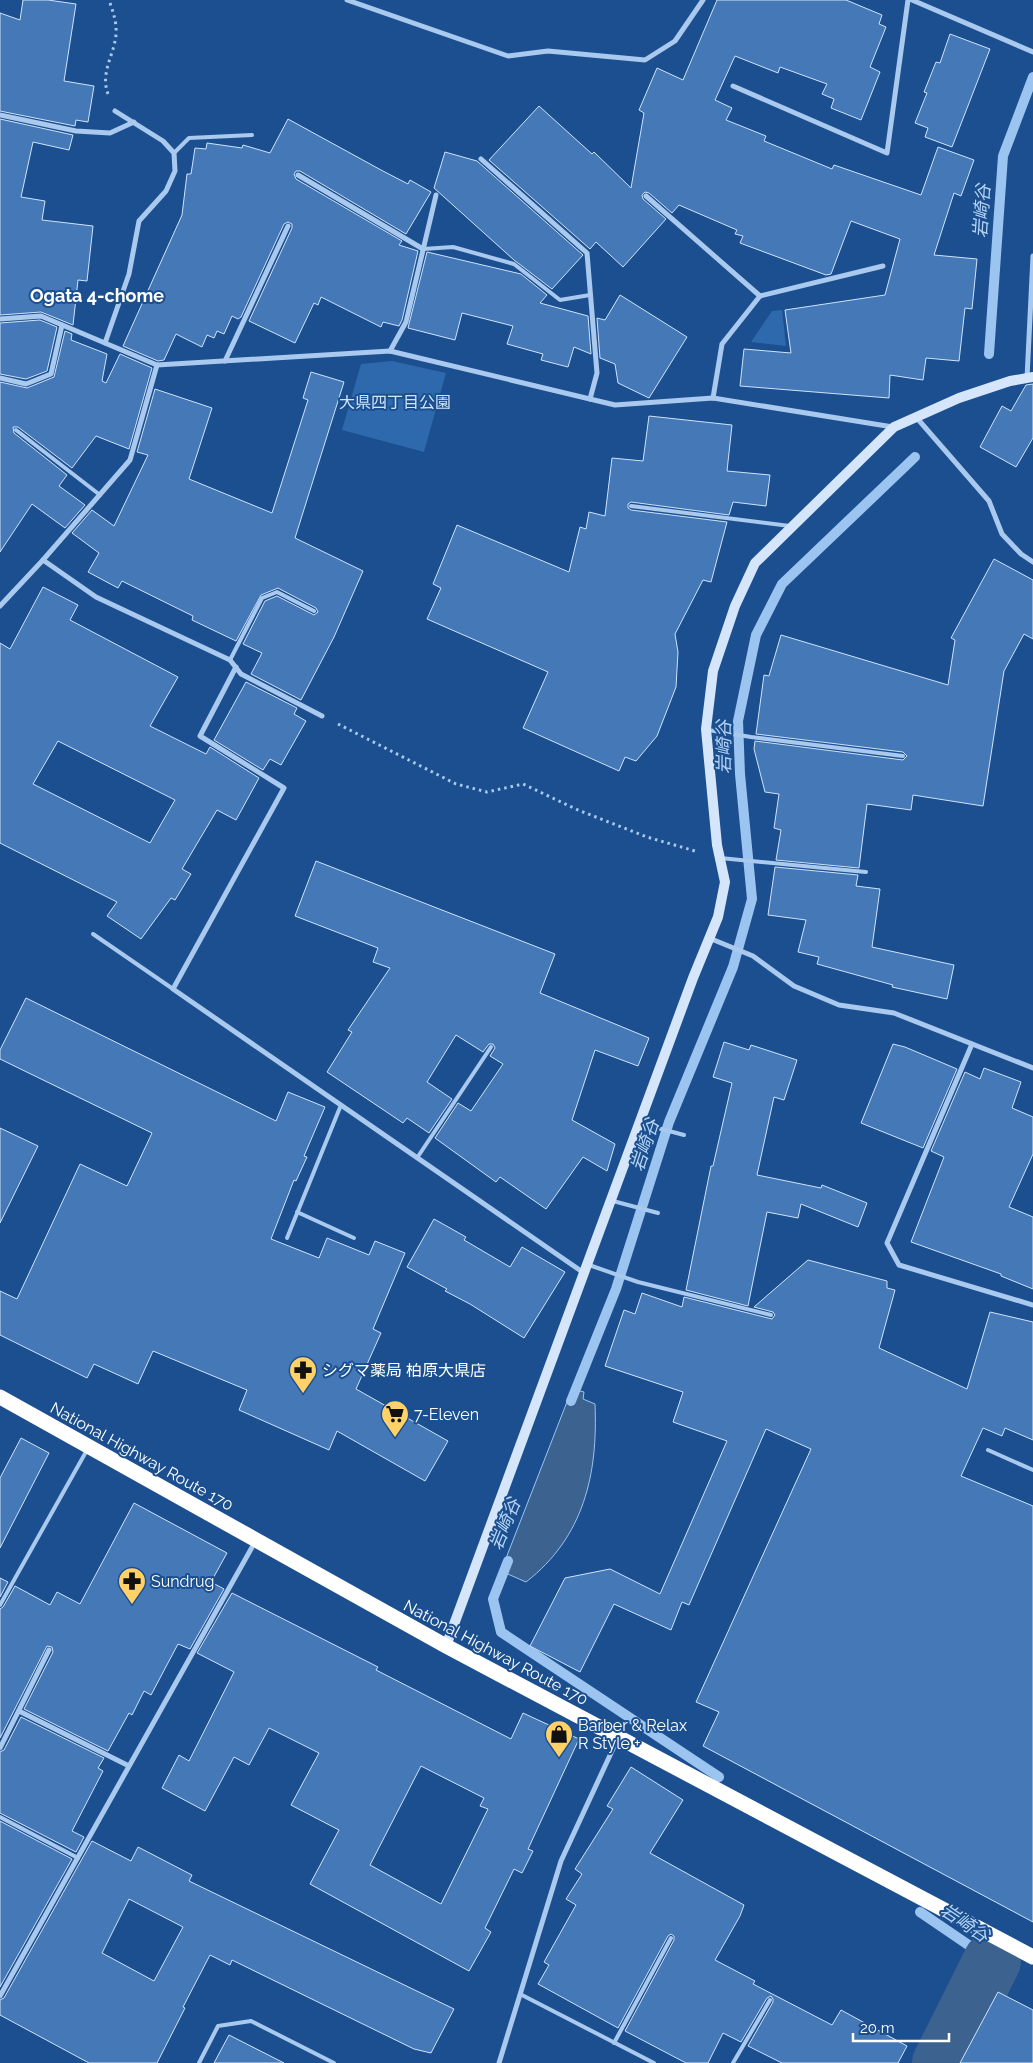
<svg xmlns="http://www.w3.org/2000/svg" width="1033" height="2063" viewBox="0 0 1033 2063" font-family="Raleway,'Noto Sans JP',sans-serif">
	<rect width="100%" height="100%" fill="#1b4f8f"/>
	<g fill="#2e69ad">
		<polygon points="782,310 786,346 751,342 772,311"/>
		<polygon points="392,361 446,373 424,452 342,430 361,364"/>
	</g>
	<path fill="#3c6290" stroke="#9cc4f0" d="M572,1389l12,3 -1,7 12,5c3,70 -11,133 -69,178l-25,-11z"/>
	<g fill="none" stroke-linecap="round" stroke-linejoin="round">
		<g stroke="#9cc4f0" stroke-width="10">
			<polyline points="989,354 1003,156 1033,77"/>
			<polyline points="571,1401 616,1289 669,1122 733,967 752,899 740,774 738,721 756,635 782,584 915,457"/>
			<polyline points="508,1561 493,1599 501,1632 719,1777"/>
			<polyline points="920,1912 992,1961"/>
		</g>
		<polyline stroke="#3c6290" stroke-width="58" points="941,2063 992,1961"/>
	</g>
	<g fill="#4478b7" stroke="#cfe3fa" fill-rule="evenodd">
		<polygon points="23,0 48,0 76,4 64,81 94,86 88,122 76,120 75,126 0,111 0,13 20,20"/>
		<polygon points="717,0 846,0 882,15 879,24 886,27 870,67 880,72 861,120 831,108 834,99 822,94 827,84 780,67 778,73 735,56 715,100 732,108 726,120 766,136 764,141 832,169 834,165 921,195 938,147 974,160 961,196 954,193 934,255 977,259 972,309 965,308 959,361 926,358 923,380 890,375 889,398 740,386 744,349 791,353 785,310 885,295 900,239 851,221 831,274 826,275 740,243 743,236 735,234 737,230 679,205 672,213 649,193 645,192 642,195 643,199 666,219 623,267 596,242 590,249 489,160 539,106 592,154 594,152 631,188 644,113 639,110 657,68 683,80"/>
		<polygon points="950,34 990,49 952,147 925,137 928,128 915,123 927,93 924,92 936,62 940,63"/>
		<polygon points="0,119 73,135 69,150 33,142 21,197 45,201 42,220 93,226 87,281 78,280 73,325 41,312 0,315"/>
		<polygon points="288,119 381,170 408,184 410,180 431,192 406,234 300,171 296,171 294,174 296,179 402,241 399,245 418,251 402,320 399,326 383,322 381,327 321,297 318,305 314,303 295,343 249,321 292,228 292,224 288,222 284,224 241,317 238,319 232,316 224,334 217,331 214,338 207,335 202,347 176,334 164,360 158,361 123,346 182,215 187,174 191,174 195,148 206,149 207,143 242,148 243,145 270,153"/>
		<polygon points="445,152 477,161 583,255 552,289 514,260 434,188"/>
		<polygon points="427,252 521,274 547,295 540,303 588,316 591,354 574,347 568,367 541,360 543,354 507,344 513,326 462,313 455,340 408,328"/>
		<polygon points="620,295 687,337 649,398 618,383 615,364 600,358 597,318 605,320"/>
		<polygon points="40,320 57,327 47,371 26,379 0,374 0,323"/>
		<polygon points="65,331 72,334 71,340 107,354 102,381 106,383 120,354 152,368 129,449 96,436 72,468 18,427 13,427 14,433 67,475 59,486 85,505 65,528 32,504 0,552 0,382 27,388 54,377"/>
		<polygon points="311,372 344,382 295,538 363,571 334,637 301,700 251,674 262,653 243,644 265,601 277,596 314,615 318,612 316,608 278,588 261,595 236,641 192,620 193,616 122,581 118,588 88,572 99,553 72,533 92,510 114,526 148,455 137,452 155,389 212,408 189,479 272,513 308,400 303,398"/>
		<polygon points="1033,384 1033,438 1016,467 980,447 1002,406 1011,411 1026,385"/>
		<polygon points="649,416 732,425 727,471 770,475 766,506 733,502 729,515 631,502 628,504 628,508 631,510 727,522 711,582 703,580 675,634 678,652 676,687 657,736 636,761 625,757 619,771 523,728 548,672 427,619 441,588 433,584 457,525 569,572 580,527 586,529 589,512 605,516 612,458 643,461"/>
		<polygon points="994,559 1033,580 1033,639 1024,634 1004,671 983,806 913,795 911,810 867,804 859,868 776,860 781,830 774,828 779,794 765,792 754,749 755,741 903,760 907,756 903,752 756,734 764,675 769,676 781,635 948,685 955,640 951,638"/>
		<path d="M43,587l35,18 -8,15 108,57 -28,49 56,28 4,-7 49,31 -23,42 -19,-10 -35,59 9,5 -16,26 -4,-2 -30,41 -34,-23 10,-14 -117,-59v-200l10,6zM58,741l117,59 -25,43 -117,-59z"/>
		<polygon points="246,682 297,708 294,714 306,721 281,765 270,759 263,770 214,740"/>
		<polygon points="316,861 555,954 540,993 649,1038 638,1066 595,1050 572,1120 615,1144 607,1171 583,1157 546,1209 500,1177 496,1182 435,1138 458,1103 471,1111 503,1064 490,1056 495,1048 493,1044 489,1044 483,1052 456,1035 427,1082 452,1099 429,1133 407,1118 403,1123 327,1072 352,1032 348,1030 390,968 373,962 378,948 295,916"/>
		<polygon points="775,867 858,875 856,886 880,889 872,947 954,965 947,999 892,987 893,985 817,964 819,957 798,952 806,920 768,915"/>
		<polygon points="26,998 276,1121 288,1092 325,1107 304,1156 307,1157 296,1181 294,1180 271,1239 319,1258 327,1238 369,1255 375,1241 405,1253 373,1329 381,1333 356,1389 448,1441 425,1481 337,1431 329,1450 239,1410 247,1390 153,1351 138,1384 94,1364 87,1378 0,1335 0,1291 17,1299 80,1164 127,1186 152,1133 0,1059 0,1050"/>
		<polygon points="724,1042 749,1050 751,1045 797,1060 784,1100 774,1097 757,1175 821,1188 822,1185 867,1203 858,1227 801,1204 798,1218 767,1212 748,1306 686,1290 711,1166 713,1166 732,1083 713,1077"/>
		<polygon points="893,1044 905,1047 957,1069 923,1148 861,1123"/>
		<polygon points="984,1068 1021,1082 1012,1108 1033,1117 1033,1154 1009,1207 1033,1217 1033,1289 1001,1276 1001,1274 911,1242 944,1157 931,1151 965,1072 980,1079"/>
		<polygon points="0,1128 38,1146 0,1223"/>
		<polygon points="434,1219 466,1237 464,1240 510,1267 522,1247 565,1272 524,1338 470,1304 445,1291 447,1289 407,1267"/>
		<polygon points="808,1260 887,1281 887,1288 895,1290 879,1348 967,1389 990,1312 1033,1322 1033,1440 1005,1428 1002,1436 983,1428 961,1476 1033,1506 1033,1922 703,1746 719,1712 696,1702 811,1449 766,1429 689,1605 682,1602 671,1630 614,1604 580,1672 530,1646 565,1578 610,1569 660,1594 727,1441 673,1422 683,1392 605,1366 624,1310 635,1314 642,1293 682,1307 684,1297 772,1319 775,1315 773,1312 754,1307"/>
		<polygon points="21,1438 49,1453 0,1548 0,1478"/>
		<polygon points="134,1503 227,1553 211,1582 224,1589 190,1649 178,1644 151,1695 144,1691 132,1715 129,1713 108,1751 24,1709 53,1652 52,1647 47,1646 0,1738 0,1609 3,1607 15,1586 50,1605 57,1592 80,1604"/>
		<polygon points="0,1578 8,1582 0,1597"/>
		<path d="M232,1593l146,74 -2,3 135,69 12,-26 56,26 -51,110 5,2 -11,22 -8,-4 -29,59 6,4 -22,39 -159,-87 29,-54 -48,-25 28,-52 -50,-25 -20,37 -15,-8 -29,54 -43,-23 17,-33 10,6 45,-89 -37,-19zM421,1766l63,32 -4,8 8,3 -47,95 -71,-39z"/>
		<polygon points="21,1717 104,1758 98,1768 103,1771 72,1831 84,1837 76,1852 0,1813 0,1752 4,1750"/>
		<polygon points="631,1767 683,1800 650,1853 744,1905 740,1916 715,1960 755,1981 753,1984 832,2025 841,2010 907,2046 898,2063 782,2063 748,2046 773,2002 773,1999 771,1996 767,1998 741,2042 723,2033 708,2063 686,2063 625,2031 674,1940 674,1936 671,1934 668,1936 618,2028 538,1984 549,1965 544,1962 576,1905 566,1899 582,1874 575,1869 613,1809 607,1806"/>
		<polygon points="0,1821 72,1859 0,1987"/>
		<path d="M92,1841l39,20 7,-14 54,28 -3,6 265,128 -23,44 -17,-4 -182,-89 -2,5 -20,-10 -27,52 2,1 -28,55h-68l-89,-48v-15l4,-2zM129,1899l54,28 -29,54 -52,-28z"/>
		<polygon points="998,1992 1033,2010 1033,2063 960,2063"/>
		<polygon points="229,2035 284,2063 214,2063"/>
	</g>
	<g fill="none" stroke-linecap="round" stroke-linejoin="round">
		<g stroke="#a9c9ee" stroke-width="3" stroke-dasharray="2.5 4" stroke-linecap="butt">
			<path d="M108,94c-8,-21 6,-39 8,-59 1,-13 -3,-23 -7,-35"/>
			<polyline points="338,724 456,784 487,792 523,784 578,810 647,837 695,851"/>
		</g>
		<g stroke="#a9c9ee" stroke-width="4">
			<polyline points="174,153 189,138 252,135"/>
			<polyline points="423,249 453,247 514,264 560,300 590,295"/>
			<polyline points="16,430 100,495"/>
			<polyline points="631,506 790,526"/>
			<polyline points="230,660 262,598 277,592 314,611"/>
			<polyline points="708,730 751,737 903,756"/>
			<polyline points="720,858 866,872"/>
			<polyline points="93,934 173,989"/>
			<polyline points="639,1123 684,1135"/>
			<polyline points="417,1158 491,1047"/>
			<polyline points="613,1201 658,1213"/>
			<polyline points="297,1212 354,1238"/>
			<polyline points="287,1238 341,1105"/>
			<polyline points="589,1265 638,1282 771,1315"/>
			<polyline points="988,1450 1033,1470"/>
			<polyline points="0,1605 87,1450"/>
			<polyline points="0,1817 78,1858"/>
			<polyline points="520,1994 654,2063"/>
			<polyline points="614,2043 671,1938"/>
			<polyline points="199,2063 218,2026 251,2021 334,2063"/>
			<polyline points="733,2063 770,2000"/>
		</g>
		<g stroke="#a9c9ee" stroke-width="5">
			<polyline points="347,0 508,56 548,51 645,60 675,41 703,0"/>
			<polyline points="912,0 1033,52"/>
			<polyline points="733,86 887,153 908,0"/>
			<polyline points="0,115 76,131 110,133 134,122"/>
			<polyline points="481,159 587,253 597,373 590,399"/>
			<polyline points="298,175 423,249"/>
			<polyline points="646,196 760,296"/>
			<polyline points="0,319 41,316 157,365 390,351 615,405 713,398 893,427"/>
			<polyline points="105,343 129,274 139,221 166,191 175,171 174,153 163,141 115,111"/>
			<polyline points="390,351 406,322 436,195"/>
			<polyline points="225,361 288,226"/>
			<polyline points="0,378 26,384 51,374 62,325"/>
			<polyline points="1027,378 1033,256"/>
			<polyline points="713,398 722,344 760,296 883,266"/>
			<polyline points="916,417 989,501 1002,534 1021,554 1033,562"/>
			<polyline points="43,560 96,597 230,660 241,674 322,716"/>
			<polyline points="0,606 43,560 130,460 157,365"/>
			<polyline points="236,667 200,736 284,788 173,989 584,1273"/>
			<polyline points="709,938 753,956 794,986 839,1005 894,1013 1033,1068"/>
			<polyline points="972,1044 887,1243 899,1265 1033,1305"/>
			<polyline points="19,1711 129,1766"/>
			<polyline points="0,1748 49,1650"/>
			<polyline points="0,1996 255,1542"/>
			<polyline points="499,2063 561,1861 618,1738"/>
		</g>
		<polyline stroke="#d6e6fa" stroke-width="10" points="446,1646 693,978 718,917 725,882 717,845 706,729 713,671 735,606 755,563 894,427 959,398 1010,381 1033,377"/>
		<polyline stroke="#fff" stroke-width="15" points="0,1397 446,1646 1033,1957"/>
	</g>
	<defs>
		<g id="pharmacy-pin" transform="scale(1.4375)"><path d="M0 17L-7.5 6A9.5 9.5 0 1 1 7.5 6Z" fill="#ffd166" stroke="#1b4f8f"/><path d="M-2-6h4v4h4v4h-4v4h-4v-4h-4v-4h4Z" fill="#111"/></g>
		<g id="supermarket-pin" transform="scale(1.4375)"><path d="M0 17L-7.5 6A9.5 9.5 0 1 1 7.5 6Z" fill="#ffd166" stroke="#1b4f8f"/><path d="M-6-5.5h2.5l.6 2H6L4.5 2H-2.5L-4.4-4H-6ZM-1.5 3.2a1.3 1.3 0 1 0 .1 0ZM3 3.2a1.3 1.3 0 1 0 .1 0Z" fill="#111"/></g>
		<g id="shop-pin" transform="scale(1.4375)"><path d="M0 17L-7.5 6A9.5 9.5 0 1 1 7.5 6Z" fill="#ffd166" stroke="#1b4f8f"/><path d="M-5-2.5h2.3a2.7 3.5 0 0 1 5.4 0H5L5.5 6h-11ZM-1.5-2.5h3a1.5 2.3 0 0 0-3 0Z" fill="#111"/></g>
	</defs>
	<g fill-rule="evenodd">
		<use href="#pharmacy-pin" x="303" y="1370"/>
		<use href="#supermarket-pin" x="395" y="1414"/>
		<use href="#pharmacy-pin" x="132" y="1581"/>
		<use href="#shop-pin" x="559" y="1734"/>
	</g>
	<g text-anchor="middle" stroke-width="4" stroke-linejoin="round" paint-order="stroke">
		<g font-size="16" fill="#cfe3fa" stroke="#1b4f8f">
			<text x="395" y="408">大県四丁目公園</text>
		</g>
		<g font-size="16" fill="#fff" stroke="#1b4f8f" text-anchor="start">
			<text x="322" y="1376">シグマ薬局 柏原大県店</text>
			<text x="414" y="1420">7-Eleven</text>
			<text x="151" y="1587">Sundrug</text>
			<text x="578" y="1731">Barber &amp; Relax<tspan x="578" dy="18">R Style +</tspan></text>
		</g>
		<g font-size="16" fill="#fff" stroke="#1b4f8f">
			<text transform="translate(142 1456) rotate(29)" y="6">National Highway Route 170</text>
			<text transform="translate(496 1652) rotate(28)" y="6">National Highway Route 170</text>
		</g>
		<g font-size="18" font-style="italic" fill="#b5d3f5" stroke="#1b4f8f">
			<text transform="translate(982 211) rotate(-86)" y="6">岩崎谷</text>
			<text transform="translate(724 747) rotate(-90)" y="6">岩崎谷</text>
			<text transform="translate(645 1145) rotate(-72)" y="6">岩崎谷</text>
			<text transform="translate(505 1524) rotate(-68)" y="6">岩崎谷</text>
			<text transform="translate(965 1923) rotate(34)" y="6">岩崎谷</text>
		</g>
		<g font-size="18" font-weight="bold" fill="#fff" stroke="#1b4f8f">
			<text x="97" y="302">Ogata 4-chome</text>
		</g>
	</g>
	<path d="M853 2033v8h96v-8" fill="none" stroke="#ffffff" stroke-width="2.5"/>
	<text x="860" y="2033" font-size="15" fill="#ffffff" stroke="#1b4f8f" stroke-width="4" paint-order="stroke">20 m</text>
</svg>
